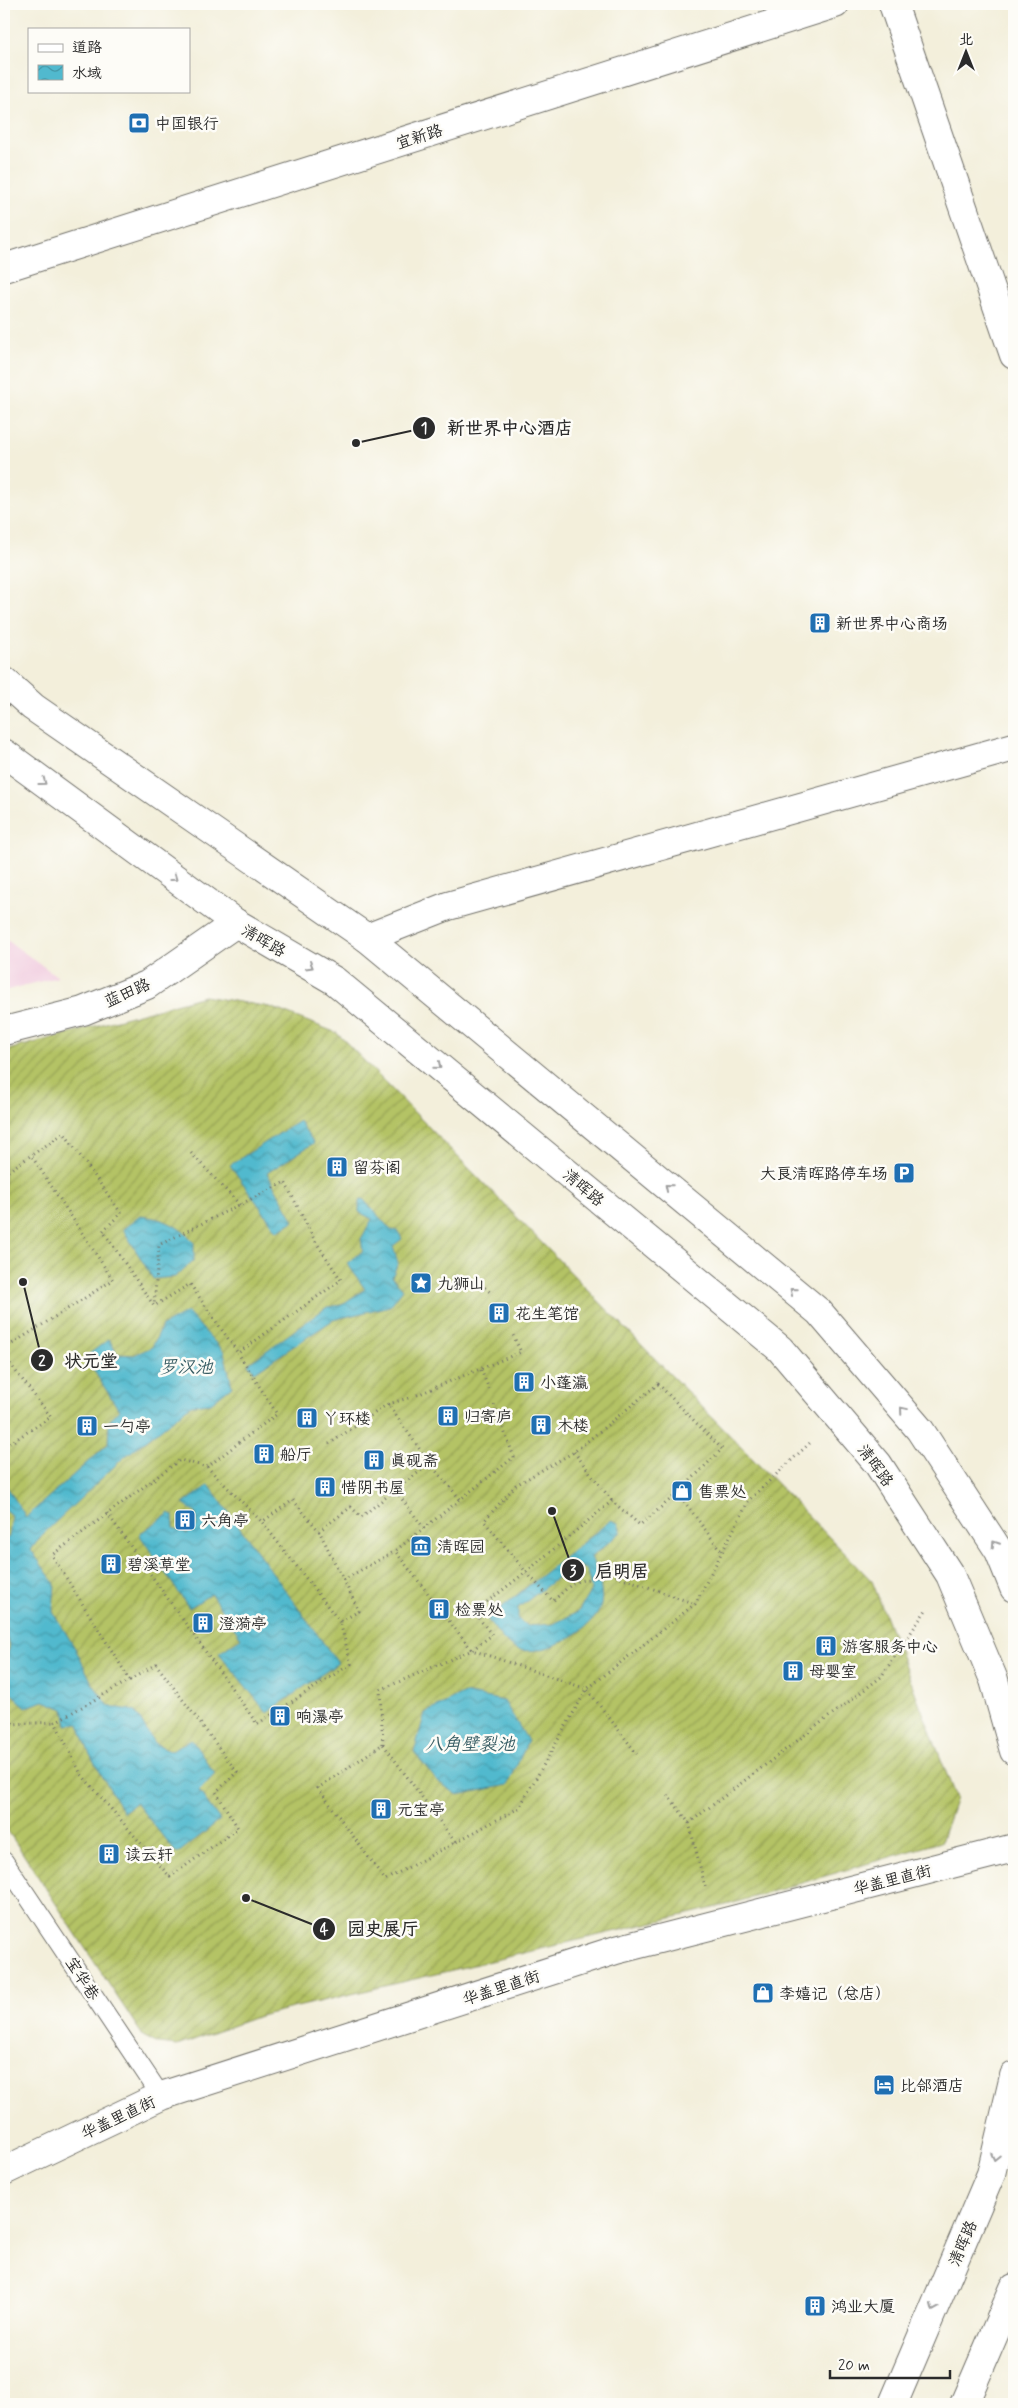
<svg xmlns="http://www.w3.org/2000/svg" width="1018" height="2408" viewBox="0 0 1018 2408" font-family="Mynerve,'LXGW WenKai TC',sans-serif">
	<defs>
		<pattern id="garden-furrows" width="10" height="10" patternUnits="userSpaceOnUse" patternTransform="scale(1.25)"><rect width="10" height="10" fill="#b4c365"/><path d="M-1 1l2-2M0 10L10 0M9 11l2-2" fill="none" stroke="#939f53"/></pattern>
		<pattern id="water-waves" width="16" height="10" patternUnits="userSpaceOnUse" patternTransform="scale(1.25)"><rect width="16" height="10" fill="#51b9ce"/><path d="M0 5q4-4 8 0t8 0" fill="none" stroke="#4397a7"/></pattern>
	</defs>
	<rect width="100%" height="100%" fill="#fdfcf7"/>
	<filter id="ink" filterUnits="userSpaceOnUse"><feTurbulence type="fractalNoise" baseFrequency=".02" numOctaves="2"/><feDisplacementMap in="SourceGraphic" scale="10" xChannelSelector="R" yChannelSelector="G"/><feConvolveMatrix kernelMatrix="1 2 1 2 8 2 1 2 1" color-interpolation-filters="sRGB"/></filter>
	<filter id="wash" filterUnits="userSpaceOnUse"><feTurbulence type="fractalNoise" baseFrequency=".0096" numOctaves="4" result="noise"/><feDisplacementMap in="SourceGraphic" scale="20" xChannelSelector="R" yChannelSelector="G"/><feGaussianBlur stdDeviation="1.12" result="paint"/><feColorMatrix in="noise" values="0 0 0 0 0 0 0 0 0 0 0 0 0 0 0 0 0 1.4 0 .05"/><feComposite in="paint" operator="in"/></filter>
	<g filter="url(#wash)">
		<rect width="100%" height="100%" fill="#f3efdb"/>
		<polygon fill="#f2cfe1" points="4,938 58,977 4,991"/>
		<polygon fill="url(#garden-furrows)" stroke="#707748" points="204,996 270,1007 337,1033 872,1581 956,1798 941,1842 730,1904 259,2016 177,2046 158,2044 143,2036 4,1825 4,1051"/>
		<g fill="url(#water-waves)" stroke="#3e727c" fill-rule="evenodd">
			<polygon points="299,1121 314,1143 267,1173 294,1221 277,1231 230,1165"/>
			<polygon points="363,1199 391,1230 398,1231 402,1239 393,1246 398,1263 392,1277 403,1289 390,1306 333,1320 255,1372 248,1364 327,1307 341,1305 365,1289 347,1263 363,1251 361,1239 372,1219 359,1212 359,1201"/>
			<path d="M140,1216c24,2 38,9 54,26v18l-19,17 -22,2 -30,-50z"/>
			<polygon points="187,1312 224,1352 232,1386 211,1403 191,1405 122,1459 41,1536 31,1550 55,1584 53,1612 75,1648 92,1683 109,1706 135,1711 154,1743 172,1751 191,1739 215,1774 199,1791 220,1820 177,1854 136,1803 123,1812 89,1753 79,1724 67,1725 64,1709 44,1701 26,1707 4,1687 4,1668 10,1646 4,1625 4,1540 9,1537 12,1516 4,1509 4,1482 26,1517 108,1444 109,1421 119,1410 85,1357 109,1339 117,1354 134,1355 152,1347 162,1326"/>
			<polygon points="209,1485 338,1663 267,1713 219,1653 241,1638 211,1594 189,1608 139,1534 170,1513 173,1515 174,1528 187,1534 197,1526 196,1513 183,1504"/>
			<path d="M611,1520l7,3 3,9 -30,25c5,14 13,32 10,48 -6,27 -69,59 -92,40 -8,-7 -15,-18 -22,-26zM575,1564l12,6 4,20 -13,22 -25,12 -26,2 -9,-7v-11z"/>
			<polygon points="464,1693 504,1701 528,1741 508,1785 458,1795 437,1781 414,1752 425,1713"/>
		</g>
	</g>
	<g filter="url(#ink)">
		<g fill="none" stroke-linecap="round" stroke-linejoin="round">
			<g stroke="#717069" stroke-width="20">
				<polyline id="service" points="4,1861 161,2096"/>
			</g>
			<g stroke="#717069" stroke-width="30">
				<g id="minor">
					<polyline points="893,4 1014,355"/>
					<polyline points="4,268 835,4"/>
					<polyline points="367,938 448,906 1014,747"/>
					<polyline points="4,1031 83,1011 147,985 236,923"/>
					<polyline points="4,2171 161,2096 616,1950 1014,1848"/>
				</g>
			</g>
			<g stroke="#717069" stroke-width="30">
				<g id="tertiary">
					<polyline points="4,681 33,707 367,938 819,1312 920,1430 999,1551 1014,1588"/>
					<polyline points="4,753 236,923 335,981 780,1349 878,1464 950,1575 994,1680 1014,1751"/>
					<polyline points="893,2404 991,2174 1014,2076"/>
					<polyline points="964,2404 1014,2288"/>
				</g>
			</g>
			<g stroke="#717069" stroke-width="3" stroke-dasharray="1 4" stroke-linecap="butt">
				<polyline points="191,1153 240,1205"/>
				<polyline points="4,1174 64,1133 121,1213 103,1231 154,1306 190,1284 238,1353 341,1280 314,1239 285,1182 159,1245 154,1306"/>
				<polyline points="450,1283 485,1288 490,1292"/>
				<polyline points="4,1349 113,1280 31,1155"/>
				<polyline points="4,1356 51,1417 4,1447"/>
				<polyline points="481,1370 489,1389"/>
				<polygon points="658,1384 722,1449 678,1493 640,1525 612,1501 526,1572 484,1521 516,1485 574,1452"/>
				<polyline points="417,1395 521,1352 512,1333"/>
				<polyline points="388,1404 412,1397"/>
				<polyline points="329,1444 388,1404 430,1464 395,1490 424,1528"/>
				<polyline points="574,1452 612,1501"/>
				<polyline points="430,1464 461,1500"/>
				<polyline points="207,1467 277,1414 238,1353"/>
				<polyline points="678,1493 721,1551"/>
				<polyline points="107,1513 257,1724 351,1664 340,1622 359,1611 319,1531"/>
				<polyline points="343,1580 395,1551"/>
				<polyline points="434,1601 395,1551 514,1457 494,1404"/>
				<polyline points="446,1617 472,1650 587,1689 637,1754"/>
				<polyline points="340,1622 262,1522 293,1500 319,1531 351,1507 361,1517 395,1490"/>
				<polyline points="130,1680 55,1722 81,1774 170,1877 238,1828 216,1792 237,1772 156,1664 130,1680 52,1555 180,1460 207,1467 262,1522"/>
				<polyline points="4,1710 13,1724 55,1722"/>
				<polyline points="383,1744 380,1690 472,1650 492,1635 474,1612 526,1572 553,1601 574,1582 612,1574 695,1604"/>
				<polyline points="668,1795 689,1823 881,1677 926,1610"/>
				<polyline points="689,1823 706,1890"/>
				<polyline points="455,1842 383,1744 318,1788 385,1880 519,1808 587,1689 695,1604 749,1500 812,1441"/>
			</g>
			<use href="#service" stroke="#fff" stroke-width="18"/>
			<use href="#minor" stroke="#fff" stroke-width="28"/>
			<use href="#tertiary" stroke="#fff" stroke-width="28"/>
		</g>
		<defs><path id="oneway-chevron" d="M-2-3.5L2.5 0L-2 3.5" fill="none" stroke-width="1.6" stroke-linecap="round" stroke-linejoin="round" transform="scale(1.25)"/></defs>
		<g stroke="#a0a0a0">
			<use href="#oneway-chevron" transform="translate(43 782) rotate(36)"/>
			<use href="#oneway-chevron" transform="translate(174 878) rotate(36)"/>
			<use href="#oneway-chevron" transform="translate(310 966) rotate(30)"/>
			<use href="#oneway-chevron" transform="translate(438 1066) rotate(40)"/>
			<use href="#oneway-chevron" transform="translate(668 1187) rotate(-140)"/>
			<use href="#oneway-chevron" transform="translate(793 1291) rotate(-140)"/>
			<use href="#oneway-chevron" transform="translate(903 1410) rotate(-130)"/>
			<use href="#oneway-chevron" transform="translate(995 1544) rotate(-123)"/>
			<use href="#oneway-chevron" transform="translate(995 2157) rotate(103)"/>
			<use href="#oneway-chevron" transform="translate(934 2308) rotate(113)"/>
		</g>
	</g>
	<defs>
		<g id="bank-square" transform="scale(1.125)"><rect x="-9" y="-9" width="18" height="18" rx="4" fill="#1f6fb2" stroke="#fdfcf7"/><path d="M-6-4H6V4H-6ZM0-2.3a2.3 2.3 0 1 0 0 4.6a2.3 2.3 0 1 0 0-4.6Z" fill="#fff"/></g>
		<g id="building-square" transform="scale(1.125)"><rect x="-9" y="-9" width="18" height="18" rx="4" fill="#1f6fb2" stroke="#fdfcf7"/><path d="M-4-6H4V6H1V3H-1V6H-4ZM-2.5-4.3h1.7v1.8h-1.7ZM.8-4.3h1.7v1.8H.8ZM-2.5-1h1.7V.8h-1.7ZM.8-1h1.7V.8H.8Z" fill="#fff"/></g>
		<g id="parking-square" transform="scale(1.125)"><rect x="-9" y="-9" width="18" height="18" rx="4" fill="#1f6fb2" stroke="#fdfcf7"/><path d="M-3.5-5.5H1a3.5 3.5 0 0 1 0 7H-1V5.5H-3.5ZM-1-3.4V-.6H.8a1.4 1.4 0 0 0 0-2.8Z" fill="#fff"/></g>
		<g id="sight-square" transform="scale(1.125)"><rect x="-9" y="-9" width="18" height="18" rx="4" fill="#1f6fb2" stroke="#fdfcf7"/><path d="M0-6L1.8-2.2L6-1.7L2.9 1.2L3.7 5.4L0 3.3L-3.7 5.4L-2.9 1.2L-6-1.7L-1.8-2.2Z" fill="#fff"/></g>
		<g id="shop-square" transform="scale(1.125)"><rect x="-9" y="-9" width="18" height="18" rx="4" fill="#1f6fb2" stroke="#fdfcf7"/><path d="M-5-2.5h2.3a2.7 3.5 0 0 1 5.4 0H5L5.5 6h-11ZM-1.5-2.5h3a1.5 2.3 0 0 0-3 0Z" fill="#fff"/></g>
		<g id="museum-square" transform="scale(1.125)"><rect x="-9" y="-9" width="18" height="18" rx="4" fill="#1f6fb2" stroke="#fdfcf7"/><path d="M0-6L6-3V-2H-6V-3ZM-5-1h2V3h-2ZM-1-1h2V3h-2ZM3-1h2V3H3ZM-6 4H6V6H-6Z" fill="#fff"/></g>
		<g id="hotel-square" transform="scale(1.125)"><rect x="-9" y="-9" width="18" height="18" rx="4" fill="#1f6fb2" stroke="#fdfcf7"/><path d="M-6-4.5h1.5V1H6V5H4.5V3h-9V5H-6ZM-4 0a1.8 1.8 0 1 1 3.6 0ZM.5 0V-2.5h3Q6-2.5 6 0Z" fill="#fff"/></g>
	</defs>
	<g fill-rule="evenodd">
		<use href="#bank-square" x="139" y="123"/>
		<use href="#building-square" x="820" y="623"/>
		<use href="#building-square" x="337" y="1167"/>
		<use href="#parking-square" x="904" y="1173"/>
		<use href="#sight-square" x="421" y="1283"/>
		<use href="#building-square" x="499" y="1313"/>
		<use href="#building-square" x="524" y="1382"/>
		<use href="#building-square" x="448" y="1416"/>
		<use href="#building-square" x="307" y="1418"/>
		<use href="#building-square" x="541" y="1425"/>
		<use href="#building-square" x="87" y="1426"/>
		<use href="#building-square" x="264" y="1454"/>
		<use href="#building-square" x="374" y="1460"/>
		<use href="#building-square" x="325" y="1487"/>
		<use href="#shop-square" x="682" y="1491"/>
		<use href="#building-square" x="185" y="1520"/>
		<use href="#museum-square" x="421" y="1546"/>
		<use href="#building-square" x="111" y="1564"/>
		<use href="#building-square" x="439" y="1609"/>
		<use href="#building-square" x="203" y="1623"/>
		<use href="#building-square" x="826" y="1646"/>
		<use href="#building-square" x="793" y="1671"/>
		<use href="#building-square" x="280" y="1716"/>
		<use href="#building-square" x="381" y="1809"/>
		<use href="#building-square" x="109" y="1854"/>
		<use href="#shop-square" x="763" y="1993"/>
		<use href="#hotel-square" x="884" y="2085"/>
		<use href="#building-square" x="815" y="2306"/>
	</g>
	<g text-anchor="middle" stroke-width="5" stroke-linejoin="round" paint-order="stroke">
		<g font-size="16" fill="#2b2b2b" stroke="#fdfcf7" text-anchor="start">
			<text x="155" y="129">中国银行</text>
			<text x="836" y="629">新世界中心商场</text>
			<text x="353" y="1173">留芬阁</text>
			<text x="888" y="1179" text-anchor="end">大良清晖路停车场</text>
			<text x="437" y="1289">九狮山</text>
			<text x="515" y="1319">花生笔馆</text>
			<text x="540" y="1388">小蓬瀛</text>
			<text x="464" y="1422">归寄庐</text>
			<text x="323" y="1424">丫环楼</text>
			<text x="557" y="1431">木楼</text>
			<text x="103" y="1432">一勺亭</text>
			<text x="280" y="1460">船厅</text>
			<text x="390" y="1466">真砚斋</text>
			<text x="341" y="1493">惜阴书屋</text>
			<text x="698" y="1497">售票处</text>
			<text x="201" y="1526">六角亭</text>
			<text x="437" y="1552">清晖园</text>
			<text x="127" y="1570">碧溪草堂</text>
			<text x="455" y="1615">检票处</text>
			<text x="219" y="1629">澄漪亭</text>
			<text x="842" y="1652">游客服务中心</text>
			<text x="809" y="1677">母婴室</text>
			<text x="296" y="1722">响瀑亭</text>
			<text x="397" y="1815">元宝亭</text>
			<text x="125" y="1860">读云轩</text>
			<text x="779" y="1999">李嬉记（总店）</text>
			<text x="900" y="2091">比邻酒店</text>
			<text x="831" y="2312">鸿业大厦</text>
		</g>
		<g font-size="16" fill="#2b2b2b" stroke="#fdfcf7">
			<text transform="translate(419 136) rotate(-18)" y="6">宜新路</text>
			<text transform="translate(264 940) rotate(30)" y="6">清晖路</text>
			<text transform="translate(127 992) rotate(-24)" y="6">蓝田路</text>
			<text transform="translate(584 1187) rotate(40)" y="6">清晖路</text>
			<text transform="translate(876 1465) rotate(53)" y="6">清晖路</text>
			<text transform="translate(892 1879) rotate(-14)" y="6">华盖里直街</text>
			<text transform="translate(83 1978) rotate(57)" y="6">宝华巷</text>
			<text transform="translate(501 1987) rotate(-18)" y="6">华盖里直街</text>
			<text transform="translate(118 2117) rotate(-25)" y="6">华盖里直街</text>
			<text transform="translate(962 2243) rotate(-67)" y="6">清晖路</text>
		</g>
		<g font-size="18" font-style="italic" fill="#385d64" stroke="#fdfcf7">
			<text x="186" y="1373">罗汉池</text>
			<text x="470" y="1750">八角壁裂池</text>
		</g>
	</g>
	<path fill="none" stroke="#2b2b2b" stroke-width="2" d="M356 443L424 428M23 1282L42 1360M552 1511L573 1570M246 1898L324 1929"/>
	<g fill="#2b2b2b" stroke="#fdfcf7" stroke-width="2">
		<circle cx="356" cy="443" r="5"/>
		<circle cx="23" cy="1282" r="5"/>
		<circle cx="552" cy="1511" r="5"/>
		<circle cx="246" cy="1898" r="5"/>
		<circle cx="424" cy="428" r="12"/>
		<circle cx="42" cy="1360" r="12"/>
		<circle cx="573" cy="1570" r="12"/>
		<circle cx="324" cy="1929" r="12"/>
	</g>
	<g font-size="15" text-anchor="middle" font-weight="bold" fill="#fff">
		<text x="424" y="433">1</text>
		<text x="42" y="1366">2</text>
		<text x="573" y="1576">3</text>
		<text x="324" y="1934">4</text>
	</g>
	<g font-size="18" text-anchor="middle" font-weight="bold" fill="#2b2b2b" stroke="#fdfcf7" stroke-width="5" stroke-linejoin="round" paint-order="stroke">
		<text x="510" y="434">新世界中心酒店</text>
		<text x="91" y="1367">状元堂</text>
		<text x="622" y="1577">启明居</text>
		<text x="383" y="1935">园史展厅</text>
	</g>
	<rect width="1018" height="2408" fill="none" stroke="#fdfcf7" stroke-width="20"/>
	<rect x="28" y="28" width="162" height="65" fill="#fdfcf7" stroke="#a9a8a5"/>
	<rect x="38" y="44" width="25" height="8" fill="#ffffff" stroke="#a9a8a5"/>
	<text x="72" y="52" font-size="15" fill="#2b2b2b">道路</text>
	<rect x="38" y="65" width="25" height="15" fill="url(#water-waves)" stroke="#a9a8a5"/>
	<text x="72" y="78" font-size="15" fill="#2b2b2b">水域</text>
	<g transform="translate(966 52)" stroke="#fdfcf7" stroke-width="4" paint-order="stroke">
	<path d="M0-4L9 19L0 12L-9 19Z" fill="#2b2b2b"/>
	<text y="-8" font-size="14" font-weight="bold" text-anchor="middle" fill="#2b2b2b">北</text>
	</g>
	<path d="M830 2370v8h120v-8" fill="none" stroke="#2b2b2b" stroke-width="2.5"/>
	<text x="838" y="2370" font-size="15" fill="#2b2b2b" stroke="#fdfcf7" stroke-width="4" paint-order="stroke">20 m</text>
</svg>
